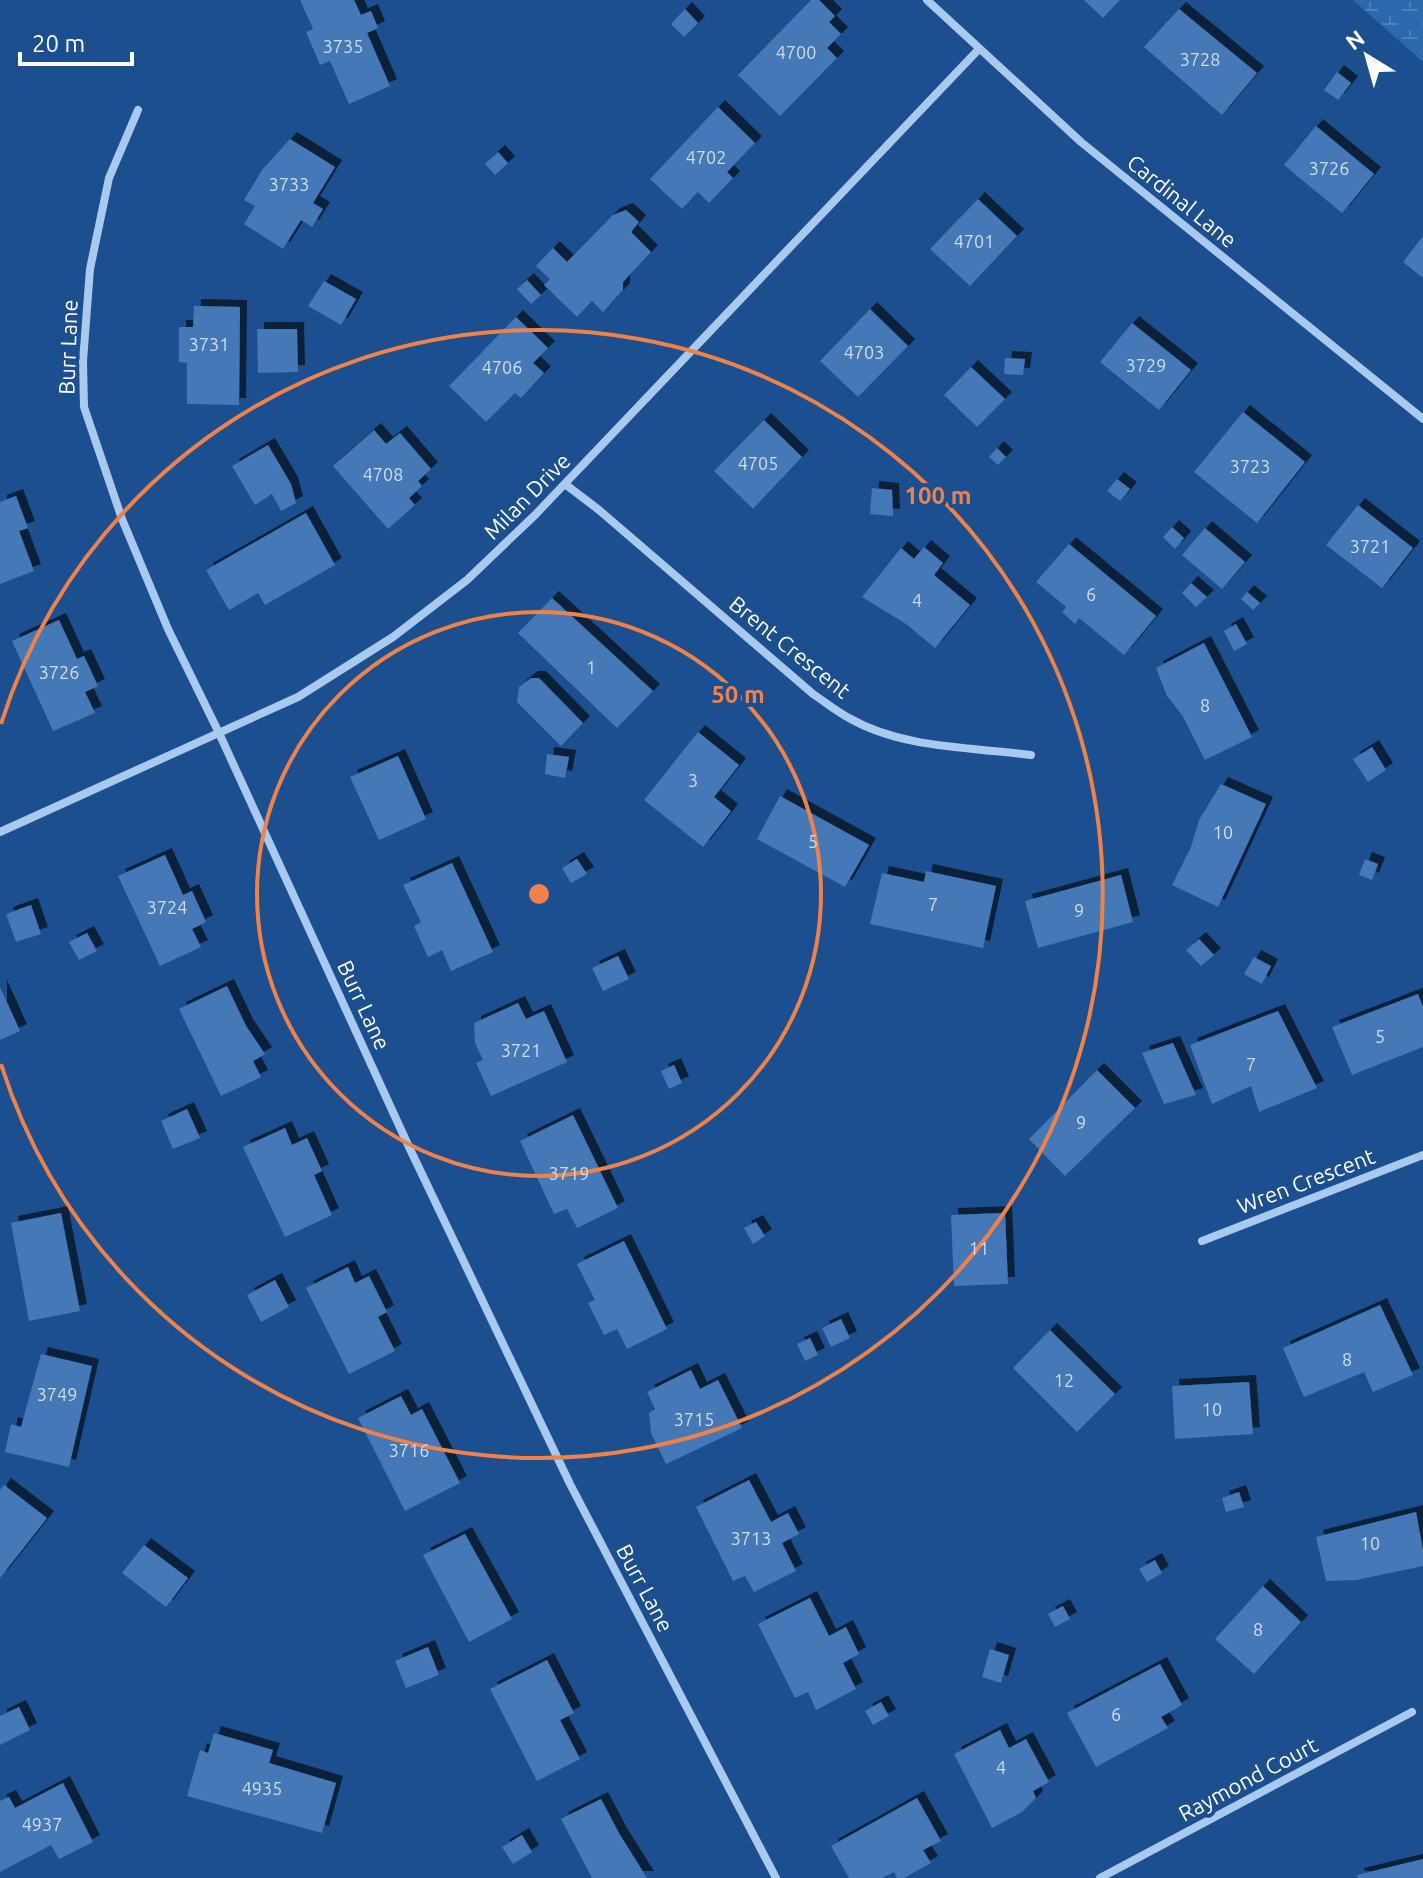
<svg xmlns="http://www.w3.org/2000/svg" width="1423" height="1878" viewBox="0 0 1423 1878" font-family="Ubuntu,sans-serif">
	<defs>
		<pattern id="wetland-marsh" width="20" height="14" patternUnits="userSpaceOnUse" patternTransform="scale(2)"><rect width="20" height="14" fill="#2e69ad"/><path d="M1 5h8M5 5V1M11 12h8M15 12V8" fill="none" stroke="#4d80b9"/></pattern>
		<filter id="shadow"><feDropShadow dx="7" dy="-7" stdDeviation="0" flood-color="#0009"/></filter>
	</defs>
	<rect width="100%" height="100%" fill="#1b4f8f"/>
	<polygon fill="url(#wetland-marsh)" points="1353,0 1423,0 1423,62"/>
	<g fill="#4478b7" filter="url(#shadow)">
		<polygon points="300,0 354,0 361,15 371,11 378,28 367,33 390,86 349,104 330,61 320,65 306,32 313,29"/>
		<polygon points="811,0 819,0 835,16 829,22 841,34 827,48 837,58 780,116 738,75"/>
		<polygon points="1084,0 1120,0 1103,18"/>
		<polygon points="685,9 698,23 684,37 671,24"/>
		<polygon points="1179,9 1257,73 1222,115 1144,47"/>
		<polygon points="1337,72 1351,83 1338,100 1324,90"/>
		<polygon points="718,107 755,143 727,172 733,178 709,203 698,192 682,209 650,179"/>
		<polygon points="1316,126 1374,174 1342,213 1284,165"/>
		<polygon points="290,139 335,167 313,203 323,209 312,227 301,220 283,249 244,224 255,206 244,200 262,170"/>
		<polygon points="498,152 508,163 495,175 485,164"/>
		<polygon points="978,199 1017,236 970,286 930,249"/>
		<polygon points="626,210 639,222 631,232 651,252 623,282 623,290 603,312 592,301 577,317 544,285 550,279 536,266 553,248 567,262 613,215"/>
		<polygon points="1423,236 1423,278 1403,262"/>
		<polygon points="527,280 541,295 531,304 517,289"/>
		<polygon points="324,281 356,299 341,325 308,306"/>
		<polygon points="194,306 240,307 239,405 187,404 187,363 179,362 179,327 193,327"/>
		<polygon points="870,309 908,346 858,397 820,361"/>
		<polygon points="516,317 548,348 533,363 544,373 521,398 515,393 486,422 449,386"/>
		<polygon points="1132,323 1191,370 1159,410 1100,362"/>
		<polygon points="257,329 297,329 298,372 258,373"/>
		<polygon points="1005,358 1025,359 1023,375 1004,374"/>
		<polygon points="971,367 1005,399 977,427 944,395"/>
		<polygon points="1243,412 1305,462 1257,523 1194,472"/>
		<polygon points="764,420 802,457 753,509 714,471"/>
		<polygon points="374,430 386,444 400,433 431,469 418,481 422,486 409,498 415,505 388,529 333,466"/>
		<polygon points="268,445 291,484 296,503 281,511 272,494 255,505 232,466"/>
		<polygon points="997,448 1006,457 998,465 989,457"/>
		<polygon points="1117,479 1130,489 1120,501 1107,491"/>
		<polygon points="872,488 892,490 893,516 870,514"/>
		<polygon points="16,496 28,528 19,531 34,571 0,584 0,502"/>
		<polygon points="1358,505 1413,548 1382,588 1326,545"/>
		<polygon points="306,513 335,565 265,605 258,593 229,610 206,570"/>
		<polygon points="1172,527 1184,538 1175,549 1163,537"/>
		<polygon points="1205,528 1245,562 1222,589 1182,555"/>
		<polygon points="1069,544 1156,616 1124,655 1079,618 1075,624 1062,612 1066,607 1036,582"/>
		<polygon points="924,547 943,563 934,575 970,605 935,648 906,624 862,597 901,548 914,559"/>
		<polygon points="1191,583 1207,597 1196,607 1182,593"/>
		<polygon points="1247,592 1260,603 1253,610 1241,599"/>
		<polygon points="552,598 653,691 617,728 518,633"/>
		<polygon points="59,620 77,659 84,656 98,686 85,692 95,713 53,731 12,641"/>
		<polygon points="1236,624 1247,644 1234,651 1224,631"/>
		<polygon points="1204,643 1252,737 1205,760 1182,715 1167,696 1156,668"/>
		<polygon points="531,678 539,678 583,723 561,746 517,702 519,687"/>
		<polygon points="698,732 739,765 714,797 731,811 703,847 644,800"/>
		<polygon points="1372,747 1386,770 1368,782 1353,759"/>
		<polygon points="547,754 569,757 565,778 545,774"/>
		<polygon points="398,756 426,819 379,840 350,777"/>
		<polygon points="1221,784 1266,804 1218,907 1172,885 1191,847 1199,820"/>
		<polygon points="780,796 869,845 845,887 757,839"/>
		<polygon points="165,855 183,895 192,891 206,922 192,929 201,947 160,966 118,876"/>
		<polygon points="577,859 587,874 571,883 562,868"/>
		<polygon points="1365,859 1378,864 1372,880 1359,875"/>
		<polygon points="452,863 493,952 451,971 442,950 428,957 414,926 421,922 403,885"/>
		<polygon points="926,871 996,886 983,948 870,924 882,873 924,882"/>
		<polygon points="1121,875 1133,922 1038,948 1025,901"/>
		<polygon points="31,905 41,934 16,942 6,914"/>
		<polygon points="87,933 97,951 79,960 69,942"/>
		<polygon points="1199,939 1214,955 1201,966 1186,950"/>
		<polygon points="618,956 629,979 603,991 592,968"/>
		<polygon points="1254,957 1271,966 1262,984 1244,974"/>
		<polygon points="227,986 246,1026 265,1054 253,1061 261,1077 221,1096 179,1009"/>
		<polygon points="0,987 20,1031 0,1040"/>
		<polygon points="1418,994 1423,1007 1423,1047 1352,1075 1332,1027"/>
		<polygon points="518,1003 526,1019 544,1011 567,1062 491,1096 476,1063 483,1060 475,1043 474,1023"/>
		<polygon points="1278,1011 1317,1088 1259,1112 1251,1086 1212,1104 1190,1045"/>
		<polygon points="1173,1043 1196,1095 1164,1104 1142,1053"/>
		<polygon points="674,1065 682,1083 669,1089 661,1071"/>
		<polygon points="1097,1070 1135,1108 1065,1176 1029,1139"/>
		<polygon points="187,1109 200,1138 173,1149 161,1121"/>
		<polygon points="573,1115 618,1208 577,1228 567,1209 554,1214 520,1141"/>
		<polygon points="285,1128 292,1145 307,1138 322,1171 314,1175 332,1215 285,1237 243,1147"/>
		<polygon points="61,1213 80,1311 29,1321 11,1223"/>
		<polygon points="1005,1213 1008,1284 954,1286 951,1215"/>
		<polygon points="756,1222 765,1236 753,1244 744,1228"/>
		<polygon points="624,1241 667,1329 627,1349 617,1329 604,1335 588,1303 595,1300 577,1264"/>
		<polygon points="348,1267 355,1283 369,1276 387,1312 378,1317 395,1351 349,1374 306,1288"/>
		<polygon points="275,1280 289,1307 261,1322 247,1295"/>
		<polygon points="1380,1305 1413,1375 1373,1392 1364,1372 1304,1397 1283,1348"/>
		<polygon points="841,1319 850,1338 831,1347 822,1328"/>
		<polygon points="1050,1330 1115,1394 1077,1432 1013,1368"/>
		<polygon points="810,1338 818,1355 805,1361 797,1344"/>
		<polygon points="41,1354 92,1366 69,1467 5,1452 11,1424 21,1427"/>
		<polygon points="691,1370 700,1389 718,1380 742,1428 666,1464 651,1433 649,1413 655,1409 647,1392"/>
		<polygon points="1249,1382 1253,1434 1175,1439 1172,1386"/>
		<polygon points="401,1396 411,1415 422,1409 460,1483 405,1511 358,1418"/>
		<polygon points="749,1480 771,1522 788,1513 799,1534 782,1543 796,1571 754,1592 745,1576 733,1581 696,1507"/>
		<polygon points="4,1485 47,1518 0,1578 0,1490"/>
		<polygon points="1239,1492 1244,1507 1226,1512 1222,1498"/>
		<polygon points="1416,1512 1423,1550 1423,1566 1356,1580 1326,1581 1316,1537"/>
		<polygon points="465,1534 512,1619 469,1642 423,1555"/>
		<polygon points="144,1545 188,1578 166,1607 122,1573"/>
		<polygon points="1155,1560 1162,1573 1147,1582 1139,1569"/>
		<polygon points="1263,1586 1301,1622 1254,1674 1215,1639"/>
		<polygon points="810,1598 829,1636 846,1627 859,1654 843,1663 856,1689 816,1710 808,1692 795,1698 758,1624"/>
		<polygon points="1063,1606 1070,1619 1055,1627 1048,1614"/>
		<polygon points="428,1647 439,1675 406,1688 395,1661"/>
		<polygon points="990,1649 1009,1655 1001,1683 982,1677"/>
		<polygon points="547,1660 574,1713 560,1720 580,1759 537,1781 490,1689"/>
		<polygon points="1160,1664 1182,1705 1161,1717 1168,1728 1096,1767 1067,1713"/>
		<polygon points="881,1702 889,1716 873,1725 865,1711"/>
		<polygon points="19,1707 30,1730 0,1745 0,1716"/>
		<polygon points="1000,1730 1009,1748 1026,1739 1049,1782 1033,1791 1036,1798 1022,1812 992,1828 954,1754"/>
		<polygon points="214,1733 273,1750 269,1763 336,1783 322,1833 187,1796 200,1750 208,1753"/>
		<polygon points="63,1783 93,1842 59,1859 51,1845 0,1872 0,1801 9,1797 15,1808"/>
		<polygon points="917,1798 941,1841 923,1850 931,1863 904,1878 897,1878 894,1872 882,1878 849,1878 831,1846"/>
		<polygon points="601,1799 620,1835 647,1878 592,1878 561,1819"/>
		<polygon points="522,1835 532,1852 513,1864 502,1847"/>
		<polygon points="1423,1859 1423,1878 1358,1878 1357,1875"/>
	</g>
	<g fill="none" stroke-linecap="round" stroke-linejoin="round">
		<g stroke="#a9c9ee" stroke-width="8">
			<polyline points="927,0 1081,142 1423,419"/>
			<polyline points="138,110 109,178 90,269 83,361 84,407 122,519 168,629 219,733 409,1147 570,1484 776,1878"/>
			<path d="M565,484l34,26 214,184c12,8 23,17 36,24 54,31 122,29 182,37"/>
			<polyline points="0,832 298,697 393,637 467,580 535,515 979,49"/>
			<polyline points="1202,1241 1423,1155"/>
			<polyline points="1100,1878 1412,1712"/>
		</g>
	</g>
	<g fill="none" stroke="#ee8249" stroke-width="4">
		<circle cx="539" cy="894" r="282"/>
		<path d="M1 724A564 564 0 1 1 1 1064"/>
	</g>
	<g text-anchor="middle" stroke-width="8" stroke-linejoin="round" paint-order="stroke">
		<g font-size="18" fill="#d0dded">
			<text x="343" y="53">3735</text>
			<text x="796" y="59">4700</text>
			<text x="1200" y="66">3728</text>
			<text x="706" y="164">4702</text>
			<text x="1329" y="175">3726</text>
			<text x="289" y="191">3733</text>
			<text x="974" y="248">4701</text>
			<text x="209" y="351">3731</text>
			<text x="864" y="359">4703</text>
			<text x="1146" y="372">3729</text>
			<text x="502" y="374">4706</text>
			<text x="758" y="470">4705</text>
			<text x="1250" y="473">3723</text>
			<text x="383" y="481">4708</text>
			<text x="1370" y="553">3721</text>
			<text x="1091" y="601">6</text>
			<text x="917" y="607">4</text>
			<text x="591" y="674">1</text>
			<text x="59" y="679">3726</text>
			<text x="1205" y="712">8</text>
			<text x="693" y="787">3</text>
			<text x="1223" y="839">10</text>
			<text x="813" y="848">5</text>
			<text x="933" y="911">7</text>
			<text x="167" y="914">3724</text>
			<text x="1079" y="917">9</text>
			<text x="1380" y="1043">5</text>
			<text x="521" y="1057">3721</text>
			<text x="1251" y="1071">7</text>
			<text x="1081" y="1129">9</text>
			<text x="569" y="1180">3719</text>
			<text x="979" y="1255">11</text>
			<text x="1347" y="1366">8</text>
			<text x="1064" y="1387">12</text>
			<text x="57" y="1401">3749</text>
			<text x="1212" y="1416">10</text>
			<text x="694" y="1426">3715</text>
			<text x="409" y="1457">3716</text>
			<text x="751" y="1545">3713</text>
			<text x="1370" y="1550">10</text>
			<text x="1258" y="1636">8</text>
			<text x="1116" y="1721">6</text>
			<text x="1001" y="1774">4</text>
			<text x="262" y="1795">4935</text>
			<text x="42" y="1831">4937</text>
		</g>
		<g font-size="22" fill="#fff" stroke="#1b4f8f">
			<text transform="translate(1182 201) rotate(39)" y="8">Cardinal Lane</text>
			<text transform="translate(68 347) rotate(-88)" y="8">Burr Lane</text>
			<text transform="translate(527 496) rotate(-45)" y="8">Milan Drive</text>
			<text transform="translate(790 647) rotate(39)" y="8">Brent Crescent</text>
			<text transform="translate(364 1005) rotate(65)" y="8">Burr Lane</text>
			<text transform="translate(1306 1181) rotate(-21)" y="8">Wren Crescent</text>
			<text transform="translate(645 1588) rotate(62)" y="8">Burr Lane</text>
			<text transform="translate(1248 1779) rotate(-28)" y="8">Raymond Court</text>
		</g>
	</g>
	<circle cx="539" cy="894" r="12" fill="#ee8249" stroke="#1b4f8f" stroke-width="4"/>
	<g font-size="24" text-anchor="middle" font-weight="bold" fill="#ee8249" stroke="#1b4f8f" stroke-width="8" stroke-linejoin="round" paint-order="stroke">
		<text x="938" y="504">100 m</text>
		<text x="738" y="703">50 m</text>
	</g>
	<g transform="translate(1367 56) rotate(323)" stroke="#1b4f8f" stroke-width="6" paint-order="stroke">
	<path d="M0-6L14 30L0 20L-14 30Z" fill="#ffffff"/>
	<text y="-12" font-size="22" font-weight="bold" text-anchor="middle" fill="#ffffff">N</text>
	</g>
	<path d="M20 52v12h112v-12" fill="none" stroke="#ffffff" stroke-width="4"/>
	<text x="32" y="52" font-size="24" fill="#ffffff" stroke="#1b4f8f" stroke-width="6" paint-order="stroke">20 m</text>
</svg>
